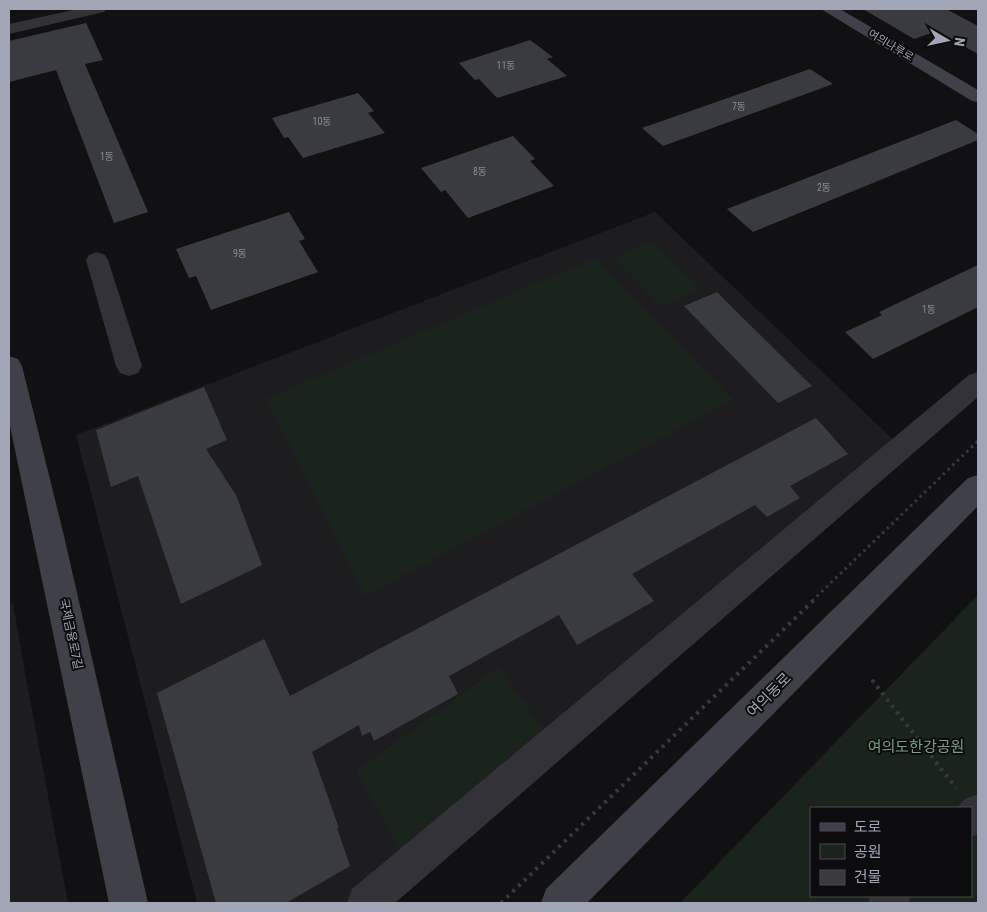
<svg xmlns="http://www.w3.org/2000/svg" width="987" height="912" viewBox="0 0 987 912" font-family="'Roboto Condensed','Noto Sans KR',sans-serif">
	<rect width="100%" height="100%" fill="#111113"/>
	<g fill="#1d1d20">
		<polygon points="655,212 905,451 370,903 197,903 76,435"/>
		<polygon points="13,603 26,678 68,903 9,903 9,605"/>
	</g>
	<g fill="#1b231d" fill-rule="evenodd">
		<polygon points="652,242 701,289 662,307 614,258"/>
		<polygon points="596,258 733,400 365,596 266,399"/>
		<path d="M978,595v308h-298zM811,808h160v88h-160z"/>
		<polygon points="499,667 551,741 403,857 356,771"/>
	</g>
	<g fill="#3a3b41">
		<polygon points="863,9 946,9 978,26 978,54 937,31 914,39"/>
		<polygon points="86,23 103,60 85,64 148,212 114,223 56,70 9,82 9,41"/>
		<polygon points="530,40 553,57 547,59 567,76 497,98 479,79 475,80 459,63"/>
		<polygon points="810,69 833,84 663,146 642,128"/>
		<polygon points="358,93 374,111 368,113 385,133 303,158 288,137 284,138 272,118"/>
		<polygon points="956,120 978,134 978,140 753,232 727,209"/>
		<polygon points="513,136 535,159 530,161 554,186 468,218 445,190 441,192 421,168"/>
		<polygon points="289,212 305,239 299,241 318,272 211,310 196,276 189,278 176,249"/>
		<polygon points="978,265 978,307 873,359 845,332 882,315 879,312"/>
		<polygon points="717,292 745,320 812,386 778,403 684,306"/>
		<polygon points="204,387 227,440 206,449 236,495 262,565 181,604 138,476 111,487 96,430"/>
		<polygon points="816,418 848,454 790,486 800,498 767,517 755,505 632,574 654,601 577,645 559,615 449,676 458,694 374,741 370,732 362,736 359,725 312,752 339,828 337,828 350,866 286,903 216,903 157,693 264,639 290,696"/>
	</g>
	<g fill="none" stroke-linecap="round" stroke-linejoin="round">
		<polyline stroke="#38393f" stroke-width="3" stroke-dasharray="2.5 4" stroke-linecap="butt" points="812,601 978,441"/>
		<g stroke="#38393f" stroke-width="4" stroke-dasharray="3 5" stroke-linecap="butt">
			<polyline points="872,680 956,788"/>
			<polyline points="501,903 814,600"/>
		</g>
		<g fill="#323238" fill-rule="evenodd">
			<polygon points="78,9 106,9 104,12 9,34 9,24"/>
			<polygon points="97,252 105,255 108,260 142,366 138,373 129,376 120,373 116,366 86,260 89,255"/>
			<polygon points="978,372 978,397 395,903 347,903 352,889 969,375"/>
			<polygon points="978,794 978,834 971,837 971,808 957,808 965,799"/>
			<polygon points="870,896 911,896 908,903 868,903"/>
		</g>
		<g fill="#404148" fill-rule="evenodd">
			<polygon points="821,9 840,9 978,90 978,102 972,101"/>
			<polygon points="9,356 18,359 22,366 64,536 148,903 109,903 9,421"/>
			<polygon points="978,475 978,506 587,903 541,903 546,889 968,478"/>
		</g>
	</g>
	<g text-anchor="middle" stroke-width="4" stroke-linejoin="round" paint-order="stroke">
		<g font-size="10" fill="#878a98">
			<text x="506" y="69">11동</text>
			<text x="739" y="110">7동</text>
			<text x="322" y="125">10동</text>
			<text x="107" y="160">1동</text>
			<text x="480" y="175">8동</text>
			<text x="824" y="191">2동</text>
			<text x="240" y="257">9동</text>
			<text x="929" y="313">1동</text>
		</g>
		<g font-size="11" fill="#a1a5b5" stroke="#0c0c0e">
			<text transform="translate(891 45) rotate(31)" y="4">여의나루로</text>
		</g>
		<g font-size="12" fill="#a1a5b5" stroke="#0c0c0e">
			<text transform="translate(71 634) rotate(78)" y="4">국제금융로7길</text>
		</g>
		<g font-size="15" fill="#a1a5b5" stroke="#0c0c0e">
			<text transform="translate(769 695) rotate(-45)" y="5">여의동로</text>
		</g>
		<g font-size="15" fill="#76a27e" stroke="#0c0c0e">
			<text x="916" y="752">여의도한강공원</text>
		</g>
	</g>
	<rect width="987" height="912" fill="none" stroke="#a1a5b5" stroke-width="20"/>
	<rect x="810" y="807" width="162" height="90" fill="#0c0c0e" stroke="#484951"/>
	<rect x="820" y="823" width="25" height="8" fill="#404148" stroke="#484951"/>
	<text x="854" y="832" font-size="15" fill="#a1a5b5">도로</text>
	<rect x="820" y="844" width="25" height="15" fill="#1b231d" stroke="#484951"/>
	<text x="854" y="857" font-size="15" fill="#a1a5b5">공원</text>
	<rect x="820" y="870" width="25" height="15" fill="#3a3b41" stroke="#484951"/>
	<text x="854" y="882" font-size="15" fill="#a1a5b5">건물</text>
	<g transform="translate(947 40) rotate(99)" stroke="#0c0c0e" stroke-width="4" paint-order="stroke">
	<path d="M0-4L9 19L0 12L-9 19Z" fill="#a1a5b5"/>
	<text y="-8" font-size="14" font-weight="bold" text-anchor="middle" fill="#a1a5b5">N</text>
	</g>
</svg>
